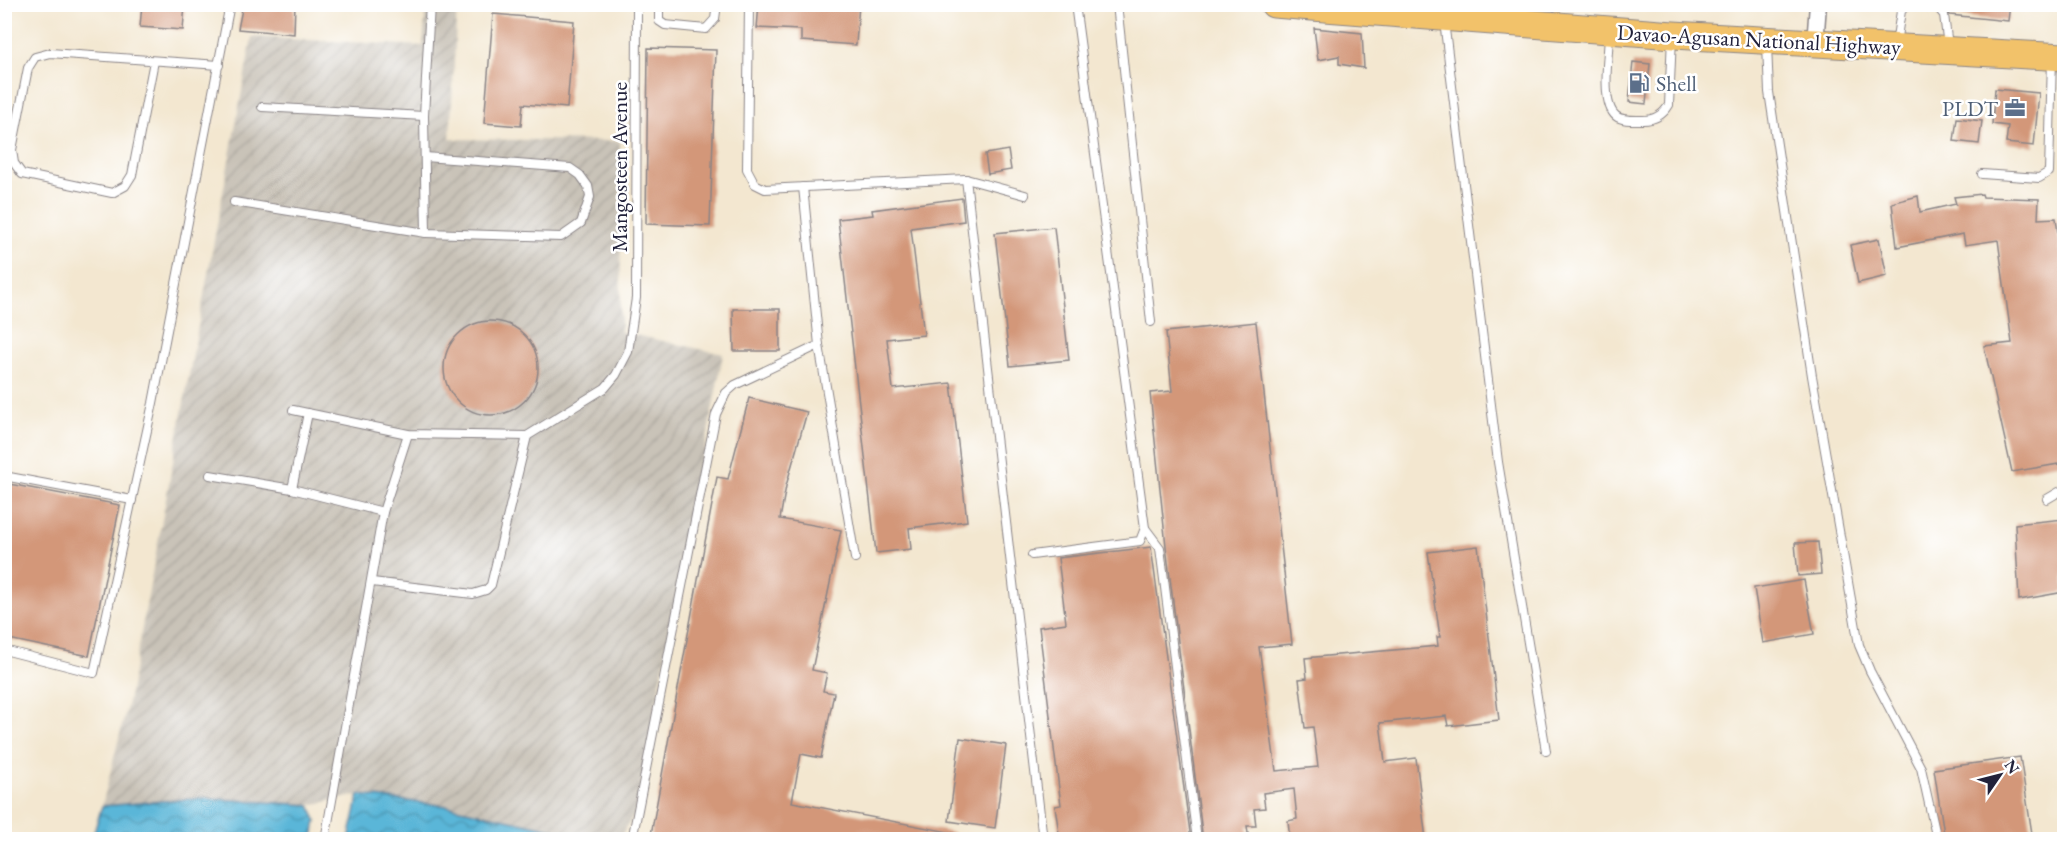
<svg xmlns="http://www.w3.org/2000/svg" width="2069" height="844" viewBox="0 0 2069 844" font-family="'EB Garamond',serif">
	<defs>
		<pattern id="industrial-furrows" width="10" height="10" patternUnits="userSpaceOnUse" patternTransform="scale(1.5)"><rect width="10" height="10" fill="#c9c3b8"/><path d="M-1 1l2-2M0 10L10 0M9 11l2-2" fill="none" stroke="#aca79f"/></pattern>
		<pattern id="water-waves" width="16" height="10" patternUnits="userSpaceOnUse" patternTransform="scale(1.5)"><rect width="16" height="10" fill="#5ab6d8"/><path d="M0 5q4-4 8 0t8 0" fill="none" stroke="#4a94b0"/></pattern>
	</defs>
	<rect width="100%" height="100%" fill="#fff"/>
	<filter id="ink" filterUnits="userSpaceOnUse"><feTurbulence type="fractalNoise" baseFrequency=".0167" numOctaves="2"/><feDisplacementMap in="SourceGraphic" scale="12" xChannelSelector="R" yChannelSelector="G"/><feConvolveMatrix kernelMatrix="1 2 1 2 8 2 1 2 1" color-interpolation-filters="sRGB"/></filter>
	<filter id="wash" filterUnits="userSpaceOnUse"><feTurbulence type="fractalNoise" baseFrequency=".008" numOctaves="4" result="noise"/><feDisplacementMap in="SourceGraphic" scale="24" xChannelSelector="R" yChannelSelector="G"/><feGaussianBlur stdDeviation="1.35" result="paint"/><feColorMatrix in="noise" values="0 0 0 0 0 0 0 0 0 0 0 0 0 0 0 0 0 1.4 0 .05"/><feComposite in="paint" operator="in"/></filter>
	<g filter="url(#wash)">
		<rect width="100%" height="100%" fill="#f3e7d0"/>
		<polygon fill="url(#industrial-furrows)" points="426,5 457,5 450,139 620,141 621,332 723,354 635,814 618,839 595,840 447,806 359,795 310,805 201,798 102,806 129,698 252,37 423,46"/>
		<g fill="url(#water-waves)" stroke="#3e6c8a" stroke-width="1.5">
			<polygon points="359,795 447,806 595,839 349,839"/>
			<polygon points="201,798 310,805 316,820 313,839 92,839 102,806"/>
		</g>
		<g id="blocks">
			<g fill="#d39779">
				<polygon points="142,4 185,4 183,30 140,27"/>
				<polygon points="243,4 295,4 294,34 238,29"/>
				<polygon points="759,4 859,4 856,45 801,41 801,30 757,28"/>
				<polygon points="1944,4 2010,4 2008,21 1950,15"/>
				<polygon points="493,14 574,21 567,108 523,104 521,126 484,123"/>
				<polygon points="1314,28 1362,33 1364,68 1339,64 1339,56 1318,60"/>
				<polygon points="648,48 716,50 710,226 646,224"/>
				<polygon points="1633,62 1650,64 1646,104 1629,102"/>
				<polygon points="1995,89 2039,93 2034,146 2006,143 2008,126 1992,124"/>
				<polygon points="1957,118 1982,121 1979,144 1954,141"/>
				<polygon points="1008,150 1011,170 988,174 985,154"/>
				<polygon points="1982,194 1983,197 2039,199 2038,219 2056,218 2064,278 2064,463 2012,472 1984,346 2012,343 1998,240 1965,245 1963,234 1897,247 1892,203 1918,196 1920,212 1956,204 1954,197"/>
				<polygon points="962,198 964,221 911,228 924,335 887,339 893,389 951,383 967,521 909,528 911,549 876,553 838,219 873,215 872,210"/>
				<polygon points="1054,227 1069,360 1010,366 995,233"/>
				<polygon points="1879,239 1887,276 1858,283 1850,245"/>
				<polygon points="733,309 780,309 780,351 734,351"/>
				<circle cx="491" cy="368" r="47"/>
				<polygon points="1256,322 1292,644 1259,647 1276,771 1318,767 1313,727 1305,728 1299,679 1307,678 1305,658 1438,646 1437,637 1440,637 1428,552 1478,546 1499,720 1448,726 1446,716 1380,723 1385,762 1416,758 1426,840 1290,840 1288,821 1297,819 1294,789 1263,793 1265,808 1254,809 1256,826 1247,826 1249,840 1203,840 1166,546 1150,393 1172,391 1166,332"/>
				<polygon points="749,398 807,412 786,486 780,519 841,530 812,670 827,673 823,691 834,693 821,758 801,754 792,802 954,833 954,840 650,840 717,477 728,479"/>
				<polygon points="4,483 120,505 89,656 4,638"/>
				<polygon points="2064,519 2064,592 2019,600 2015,524"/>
				<polygon points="1818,542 1821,574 1798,576 1795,543"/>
				<polygon points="1151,547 1191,840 1060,840 1055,806 1061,805 1039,627 1066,623 1058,558"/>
				<polygon points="1804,580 1814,634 1763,643 1754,588"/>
				<polygon points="960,738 1006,745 995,828 949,821"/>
				<polygon points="2020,757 2033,840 1945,840 1934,769"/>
			</g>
		</g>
	</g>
	<g filter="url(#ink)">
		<use href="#blocks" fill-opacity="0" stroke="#8a8486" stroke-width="1.5"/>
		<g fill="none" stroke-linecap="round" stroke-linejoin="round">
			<g stroke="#8a8486" stroke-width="10">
				<g id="lane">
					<polyline points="659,4 659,21 665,25 706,29 715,19 717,4"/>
					<polyline points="749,4 747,169 755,184 765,189 966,179 1043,840"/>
					<polyline points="1117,4 1151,322"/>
					<polyline points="1935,4 1944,15 1948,46"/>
					<polyline points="1444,21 1498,462 1546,751"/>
					<path d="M1609,34c0,19 -9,69 7,82 6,5 18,4 27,4 12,0 20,-5 26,-15l3,-68"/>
					<polyline points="1896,44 1901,11 1908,4"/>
					<polyline points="1767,45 1769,92 1812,376 1859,645 1870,671 1921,768 1937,840"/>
					<polyline points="154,61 132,175 125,186 112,193 22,174 14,163 12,150 28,68 35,57 50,53 219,65"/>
					<polyline points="262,107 424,116"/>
					<polyline points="1982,174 2039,178 2049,172 2052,58"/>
					<polyline points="966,179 1025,195"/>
					<polyline points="234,202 426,233 561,237 581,223 590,197 588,186 580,175 570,168 425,157"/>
					<polyline points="426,233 424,116 430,4"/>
					<polyline points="819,345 855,558"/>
					<polyline points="293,410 408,434 527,436 605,388 616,375 628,352 636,298 637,4"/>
					<polyline points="210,475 292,489 383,512"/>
					<polyline points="4,476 132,500"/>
					<polyline points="292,489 308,413"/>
					<polyline points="2047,499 2064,489"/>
					<polyline points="1145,528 1160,548 1197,840"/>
					<polyline points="1032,555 1140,541 1145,528 1075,4"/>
					<polyline points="372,582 473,594 486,590 491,585 527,436"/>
					<polyline points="4,650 94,673 153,403 230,4"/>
					<polyline points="325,840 383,512 408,434"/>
					<polyline points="632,840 716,414 726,393 735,385 819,345 803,187"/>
				</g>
			</g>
			<g stroke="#8a8486" stroke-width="19">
				<polyline id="street" points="1815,44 1818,4"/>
			</g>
			<g stroke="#8a8486" stroke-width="29">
				<polyline id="primary" points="1274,4 1673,35 2064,57"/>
			</g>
			<use href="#lane" stroke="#fff" stroke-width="8"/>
			<use href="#street" stroke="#fff" stroke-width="16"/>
			<use href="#primary" stroke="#f2c26a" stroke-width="27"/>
		</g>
	</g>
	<defs>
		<g id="fuel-bare" transform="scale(1.62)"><path d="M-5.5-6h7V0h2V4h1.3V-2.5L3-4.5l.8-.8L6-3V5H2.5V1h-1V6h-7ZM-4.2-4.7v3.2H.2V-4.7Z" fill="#5c6f8a" stroke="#fff" stroke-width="2.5" paint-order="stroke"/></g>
		<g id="office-bare" transform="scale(1.62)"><path d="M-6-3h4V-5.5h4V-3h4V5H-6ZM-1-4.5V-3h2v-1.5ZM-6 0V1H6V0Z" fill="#5c6f8a" stroke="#fff" stroke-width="2.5" paint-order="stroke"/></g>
	</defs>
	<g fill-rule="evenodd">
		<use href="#fuel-bare" x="1639" y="83"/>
		<use href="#office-bare" x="2015" y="108"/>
	</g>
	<g text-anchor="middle" stroke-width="5" stroke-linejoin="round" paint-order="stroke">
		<g font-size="22" fill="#22223b" stroke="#fff">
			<text transform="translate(1759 39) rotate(3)" y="8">Davao-Agusan National Highway</text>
			<text transform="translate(619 167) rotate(-90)" y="8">Mangosteen Avenue</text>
		</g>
		<g font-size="22" fill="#4e5e75" stroke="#fff" text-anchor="start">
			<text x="1656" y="91">Shell</text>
			<text x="1998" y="116" text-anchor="end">PLDT</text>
		</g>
	</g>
	<rect width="2069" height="844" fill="none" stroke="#fff" stroke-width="24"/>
	<g transform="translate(2000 775) rotate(55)" stroke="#ffffff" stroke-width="4.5" paint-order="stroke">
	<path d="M0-4.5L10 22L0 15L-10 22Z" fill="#22223b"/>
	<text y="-9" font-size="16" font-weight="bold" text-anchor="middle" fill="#22223b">N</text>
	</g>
</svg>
